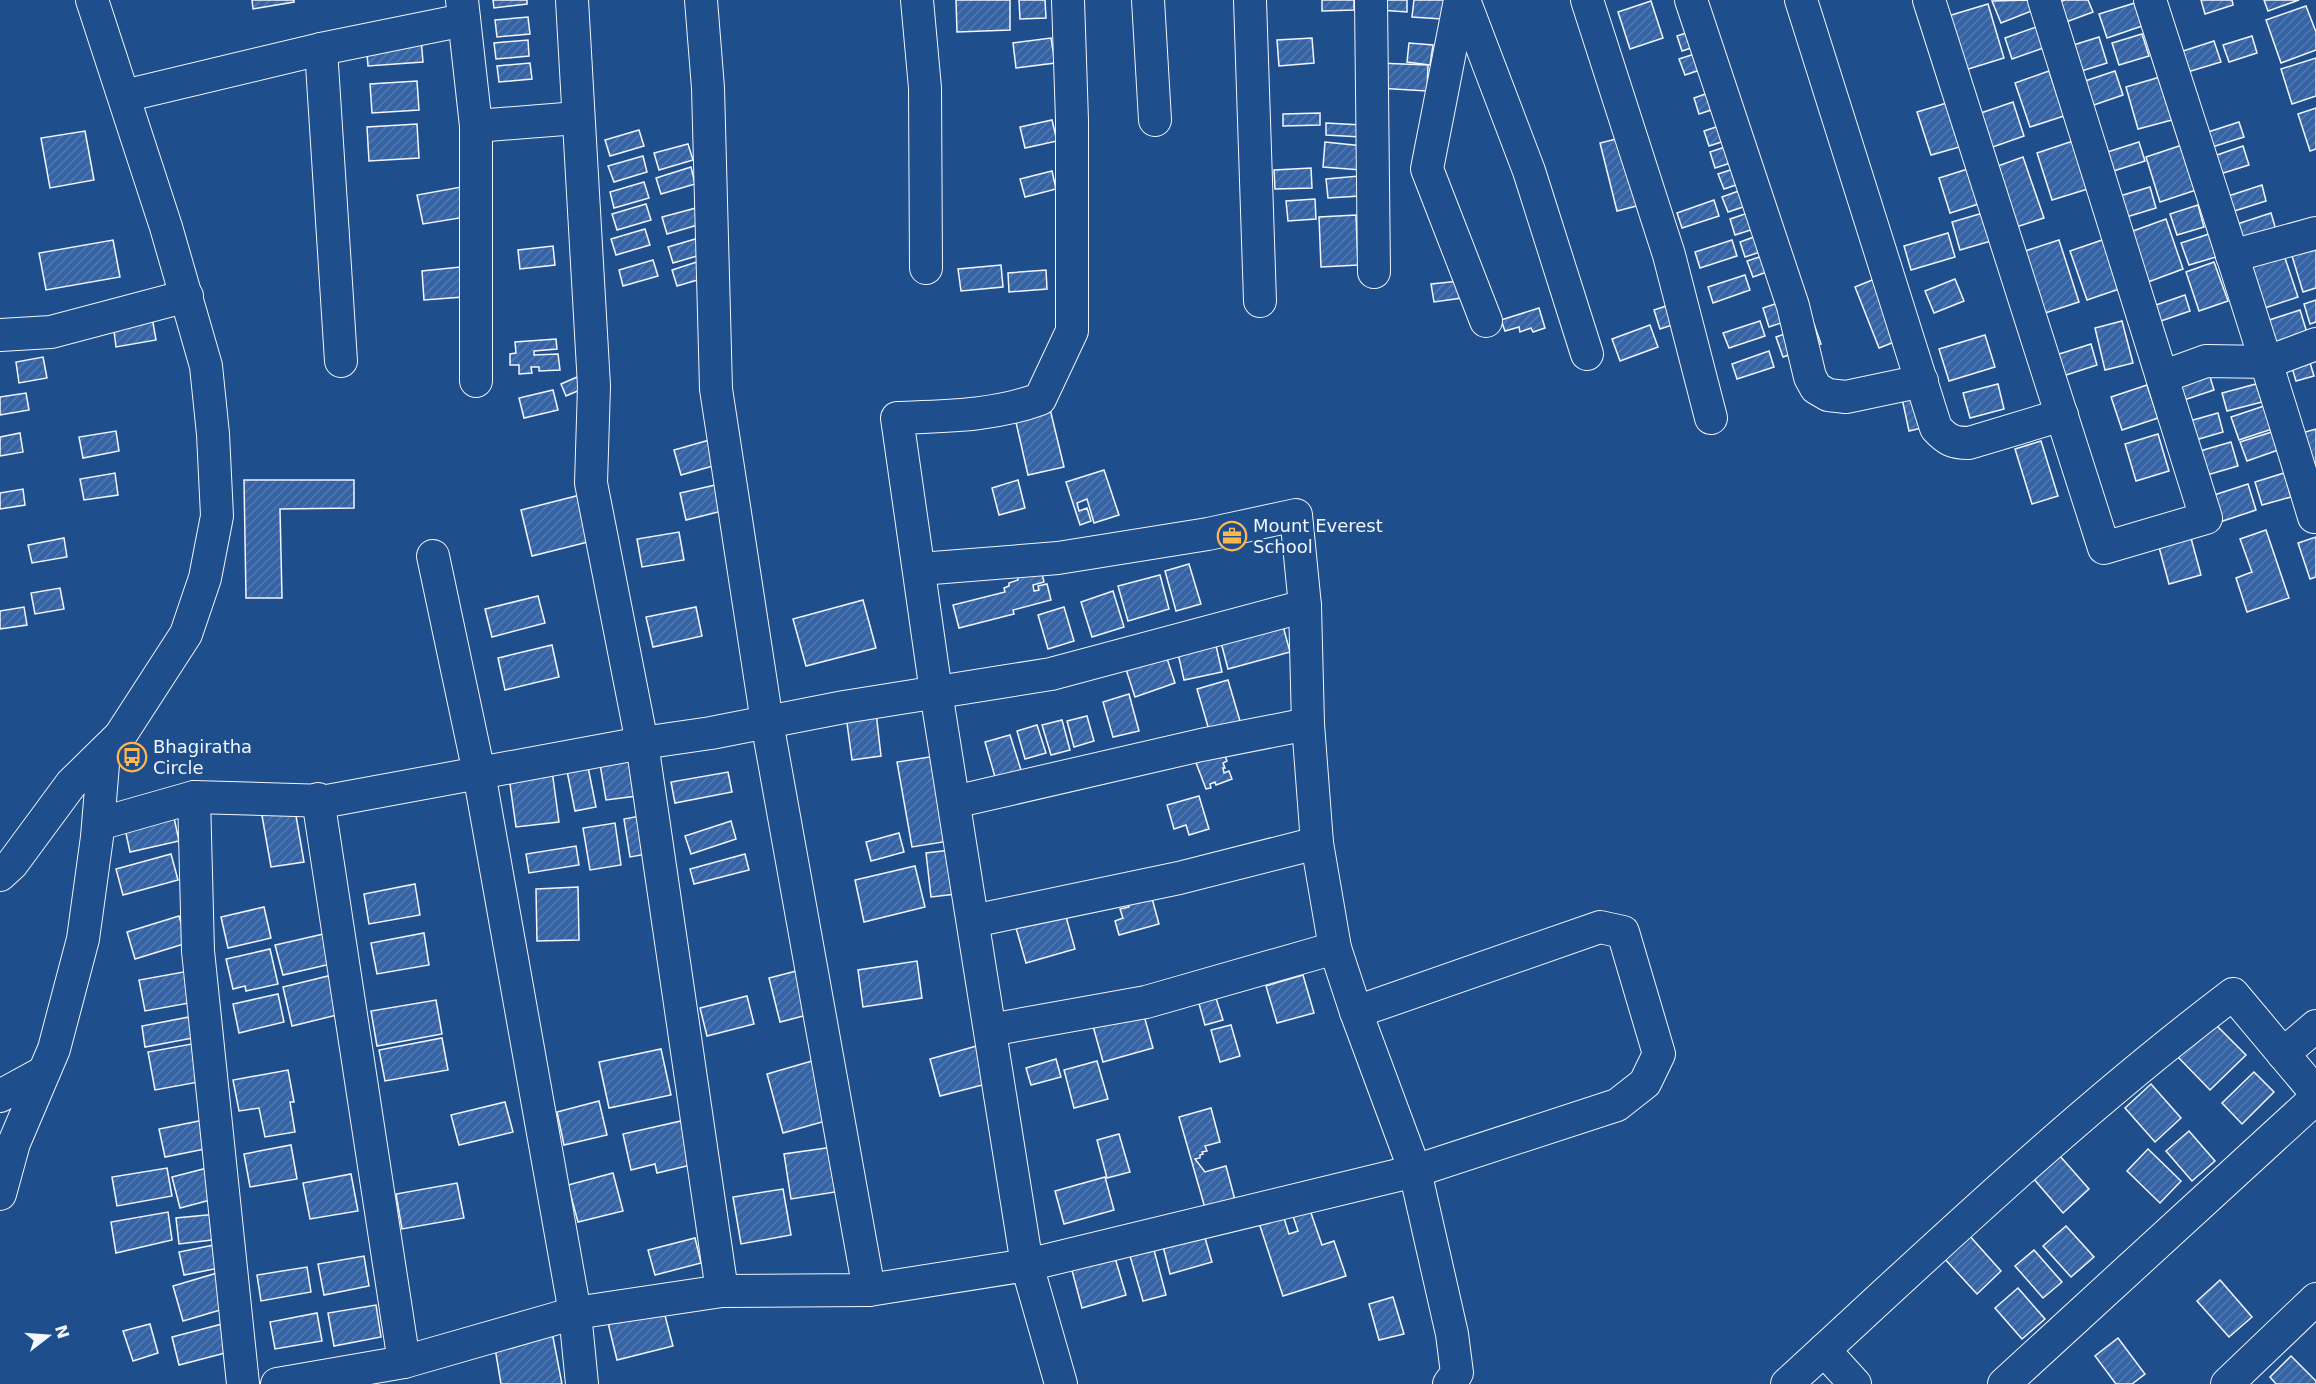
<svg xmlns="http://www.w3.org/2000/svg" width="2316" height="1384" viewBox="0 0 2316 1384" font-family="'DejaVu Sans',sans-serif">
	<defs>
		<pattern id="building-hatch" width="6" height="6" patternUnits="userSpaceOnUse" patternTransform="scale(1.5)"><rect width="6" height="6" fill="#3563a3"/><path d="M-1 1l2-2M0 6l6-6M5 7l2-2" fill="none" stroke="#537ab1"/></pattern>
	</defs>
	<rect width="100%" height="100%" fill="#1f4e8c"/>
	<g fill="url(#building-hatch)" stroke="#f2f6ff" stroke-width="1.5">
		<polygon points="252,0 294,0 294,2 253,9"/>
		<polygon points="493,0 527,0 527,4 494,8"/>
		<polygon points="956,0 1010,0 1010,30 957,32"/>
		<polygon points="1019,0 1045,0 1046,18 1020,19"/>
		<polygon points="1322,0 1354,0 1354,10 1322,11"/>
		<polygon points="1380,0 1407,0 1407,12 1380,10"/>
		<polygon points="1414,0 1444,0 1442,19 1412,17"/>
		<polygon points="2030,0 2034,10 2001,23 1992,1"/>
		<polygon points="2065,0 2088,0 2093,12 2058,25 2051,5"/>
		<polygon points="2201,0 2232,0 2233,5 2205,14"/>
		<polygon points="2264,0 2299,0 2268,11"/>
		<polygon points="1651,1 1663,38 1630,49 1618,12"/>
		<polygon points="2138,2 2145,25 2107,38 2099,14"/>
		<polygon points="1988,4 2004,58 1965,70 1948,16"/>
		<polygon points="2306,6 2316,32 2316,50 2281,63 2266,20"/>
		<polygon points="528,17 530,34 497,37 495,20"/>
		<polygon points="1713,24 1718,39 1682,51 1677,36"/>
		<polygon points="2039,26 2046,47 2012,59 2005,38"/>
		<polygon points="2142,34 2149,56 2119,65 2112,43"/>
		<polygon points="2252,36 2257,53 2229,62 2223,45"/>
		<polygon points="2099,37 2107,63 2075,73 2067,47"/>
		<polygon points="421,38 423,62 368,66 366,42"/>
		<polygon points="1051,38 1055,63 1016,68 1013,43"/>
		<polygon points="1312,38 1314,63 1279,66 1277,40"/>
		<polygon points="528,40 529,56 496,59 494,43"/>
		<polygon points="2214,41 2221,62 2184,73 2177,53"/>
		<polygon points="1409,43 1433,45 1430,65 1407,62"/>
		<polygon points="1716,47 1721,63 1685,75 1679,59"/>
		<polygon points="2316,58 2316,96 2292,104 2281,69"/>
		<polygon points="530,63 532,79 499,82 497,66"/>
		<polygon points="1378,63 1428,65 1427,91 1377,88"/>
		<polygon points="2049,71 2064,116 2030,127 2015,83"/>
		<polygon points="2115,71 2123,95 2088,107 2079,83"/>
		<polygon points="2160,77 2172,120 2138,129 2126,87"/>
		<polygon points="417,81 419,110 372,113 370,84"/>
		<polygon points="1731,85 1736,102 1699,114 1694,98"/>
		<polygon points="1950,102 1963,146 1931,155 1917,112"/>
		<polygon points="2013,102 2024,136 1987,149 1975,115"/>
		<polygon points="2316,108 2316,149 2310,151 2298,114"/>
		<polygon points="1320,113 1320,125 1283,126 1283,114"/>
		<polygon points="1740,119 1746,134 1709,146 1704,131"/>
		<polygon points="1052,120 1057,141 1025,148 1020,127"/>
		<polygon points="2239,122 2244,137 2209,148 2205,133"/>
		<polygon points="1326,123 1362,125 1361,137 1326,135"/>
		<polygon points="417,124 419,158 369,161 367,127"/>
		<polygon points="639,130 644,146 610,156 605,140"/>
		<polygon points="85,131 94,180 50,188 41,138"/>
		<polygon points="1640,133 1656,201 1617,211 1600,143"/>
		<polygon points="1746,140 1752,156 1715,168 1710,152"/>
		<polygon points="2076,140 2091,188 2052,200 2037,153"/>
		<polygon points="1325,142 1363,146 1361,170 1323,167"/>
		<polygon points="2139,142 2145,161 2104,174 2098,155"/>
		<polygon points="688,144 693,160 659,170 654,153"/>
		<polygon points="2182,145 2196,190 2160,202 2146,157"/>
		<polygon points="2243,146 2249,165 2220,174 2214,156"/>
		<polygon points="643,156 647,172 614,182 608,166"/>
		<polygon points="2023,157 2044,218 2016,227 1995,167"/>
		<polygon points="1755,162 1760,177 1724,189 1718,174"/>
		<polygon points="691,167 695,184 661,194 656,178"/>
		<polygon points="1311,168 1312,188 1275,189 1274,170"/>
		<polygon points="1971,168 1982,203 1950,213 1939,178"/>
		<polygon points="1052,171 1056,189 1025,197 1020,179"/>
		<polygon points="1359,176 1360,196 1328,198 1326,179"/>
		<polygon points="644,182 649,198 614,208 610,192"/>
		<polygon points="1758,184 1764,200 1728,212 1722,197"/>
		<polygon points="2262,185 2266,201 2228,213 2222,198"/>
		<polygon points="461,187 466,217 423,224 417,195"/>
		<polygon points="2150,187 2156,208 2120,219 2113,198"/>
		<polygon points="1315,199 1316,219 1288,221 1286,201"/>
		<polygon points="1714,200 1719,216 1682,228 1677,213"/>
		<polygon points="646,204 651,220 617,230 612,214"/>
		<polygon points="2198,205 2204,227 2177,235 2170,214"/>
		<polygon points="1766,207 1772,223 1735,235 1730,219"/>
		<polygon points="696,208 701,224 667,234 662,217"/>
		<polygon points="1983,213 1991,241 1960,250 1952,222"/>
		<polygon points="2271,213 2278,237 2238,250 2231,226"/>
		<polygon points="1356,215 1358,265 1321,267 1319,217"/>
		<polygon points="2166,219 2183,269 2140,285 2122,235"/>
		<polygon points="645,229 650,245 616,255 611,239"/>
		<polygon points="1776,229 1781,245 1745,257 1740,242"/>
		<polygon points="1948,233 1955,257 1911,270 1904,246"/>
		<polygon points="2209,234 2216,257 2189,265 2181,243"/>
		<polygon points="702,237 707,253 673,263 668,247"/>
		<polygon points="2316,237 2316,288 2303,292 2289,246"/>
		<polygon points="2108,238 2125,287 2087,300 2070,251"/>
		<polygon points="113,240 120,277 46,290 39,253"/>
		<polygon points="1732,240 1737,256 1700,268 1695,252"/>
		<polygon points="2059,240 2079,302 2042,314 2022,252"/>
		<polygon points="553,246 555,265 520,269 518,250"/>
		<polygon points="1784,249 1789,264 1753,277 1747,261"/>
		<polygon points="2284,255 2298,297 2262,309 2249,266"/>
		<polygon points="706,259 711,276 677,286 672,270"/>
		<polygon points="653,260 658,276 623,286 619,270"/>
		<polygon points="2214,262 2228,301 2199,311 2186,272"/>
		<polygon points="1001,265 1003,287 961,291 958,269"/>
		<polygon points="460,267 463,297 424,300 422,271"/>
		<polygon points="1046,270 1047,289 1009,292 1008,273"/>
		<polygon points="1887,274 1910,336 1879,348 1855,287"/>
		<polygon points="1745,275 1750,290 1713,303 1708,287"/>
		<polygon points="1955,279 1964,301 1934,313 1925,291"/>
		<polygon points="1460,281 1462,298 1434,302 1431,284"/>
		<polygon points="2185,295 2190,311 2158,322 2153,306"/>
		<polygon points="1796,297 1802,316 1769,327 1763,308"/>
		<polygon points="1690,298 1696,317 1660,329 1654,310"/>
		<polygon points="2316,300 2316,322 2310,324 2304,304"/>
		<polygon points="1539,308 1545,328 1533,332 1531,328 1520,332 1519,327 1505,331 1501,320"/>
		<polygon points="2300,310 2308,336 2271,347 2263,322"/>
		<polygon points="152,317 156,340 116,347 113,323"/>
		<polygon points="1760,321 1765,336 1729,348 1723,333"/>
		<polygon points="2122,321 2133,363 2105,370 2095,328"/>
		<polygon points="1814,324 1821,344 1783,357 1776,337"/>
		<polygon points="1650,325 1658,347 1620,361 1612,339"/>
		<polygon points="1985,335 1995,367 1949,381 1939,349"/>
		<polygon points="556,339 557,349 534,351 534,355 558,354 560,370 539,371 539,367 531,367 532,373 519,374 519,365 510,365 510,354 516,353 515,342"/>
		<polygon points="2091,344 2097,365 2063,376 2056,355"/>
		<polygon points="1769,351 1774,367 1737,379 1732,364"/>
		<polygon points="2308,356 2314,376 2296,381 2290,361"/>
		<polygon points="43,357 47,378 19,383 16,362"/>
		<polygon points="2207,367 2214,390 2178,402 2171,379"/>
		<polygon points="584,374 589,386 566,396 561,384"/>
		<polygon points="1998,384 2004,409 1970,418 1963,393"/>
		<polygon points="2256,384 2262,402 2227,411 2222,393"/>
		<polygon points="2147,385 2158,418 2122,430 2111,397"/>
		<polygon points="1900,389 1942,423 1909,431"/>
		<polygon points="553,390 558,410 524,418 519,398"/>
		<polygon points="26,393 29,410 0,415 0,397"/>
		<polygon points="2264,406 2272,429 2239,440 2231,417"/>
		<polygon points="1050,409 1064,467 1028,475 1015,418"/>
		<polygon points="2218,413 2223,432 2192,441 2186,422"/>
		<polygon points="2316,429 2316,466 2305,470 2295,435"/>
		<polygon points="116,431 119,451 83,458 79,437"/>
		<polygon points="2275,431 2281,449 2247,461 2240,442"/>
		<polygon points="20,433 23,452 0,456 0,437"/>
		<polygon points="2158,434 2169,471 2136,481 2125,444"/>
		<polygon points="713,439 720,464 681,475 674,450"/>
		<polygon points="2041,441 2058,496 2032,504 2015,449"/>
		<polygon points="2231,442 2238,466 2200,477 2193,453"/>
		<polygon points="1104,470 1119,515 1094,523 1087,499 1077,503 1079,511 1087,508 1091,521 1080,525 1066,482"/>
		<polygon points="115,473 118,495 84,500 80,479"/>
		<polygon points="2284,473 2291,497 2262,505 2255,482"/>
		<polygon points="244,480 354,480 354,508 280,509 282,598 246,598"/>
		<polygon points="1018,480 1025,508 999,515 992,488"/>
		<polygon points="724,483 730,509 686,520 680,493"/>
		<polygon points="2248,484 2256,510 2217,523 2208,497"/>
		<polygon points="23,489 25,505 0,509 0,493"/>
		<polygon points="580,495 592,541 532,556 521,510"/>
		<polygon points="2188,527 2201,575 2169,584 2156,536"/>
		<polygon points="2266,530 2289,598 2247,612 2236,578 2252,572 2240,539"/>
		<polygon points="679,532 684,560 642,567 637,539"/>
		<polygon points="2316,537 2316,577 2310,579 2298,543"/>
		<polygon points="64,538 67,557 32,563 28,545"/>
		<polygon points="1189,564 1201,604 1176,611 1165,571"/>
		<polygon points="1041,569 1044,582 1033,585 1034,591 1039,590 1038,586 1047,584 1051,600 1013,610 1014,614 959,628 953,605 1005,592 1004,588 1009,586 1009,583 1018,580 1018,577"/>
		<polygon points="1160,575 1169,609 1128,621 1118,586"/>
		<polygon points="60,588 64,609 35,614 31,593"/>
		<polygon points="1113,591 1124,627 1092,637 1081,602"/>
		<polygon points="538,596 545,623 492,637 485,609"/>
		<polygon points="863,600 876,648 806,666 793,619"/>
		<polygon points="24,607 27,625 0,629 0,611"/>
		<polygon points="696,607 702,636 653,647 646,617"/>
		<polygon points="1064,607 1074,641 1048,649 1038,615"/>
		<polygon points="1280,615 1290,652 1228,669 1218,631"/>
		<polygon points="1215,641 1222,672 1184,680 1177,649"/>
		<polygon points="552,645 559,677 505,690 498,658"/>
		<polygon points="1163,646 1175,683 1135,697 1123,660"/>
		<polygon points="1228,680 1240,721 1209,730 1197,689"/>
		<polygon points="1129,694 1139,731 1113,737 1103,702"/>
		<polygon points="876,712 881,756 852,760 846,716"/>
		<polygon points="1087,716 1094,741 1074,747 1067,721"/>
		<polygon points="1062,720 1070,750 1051,755 1042,725"/>
		<polygon points="1037,725 1046,753 1025,759 1017,731"/>
		<polygon points="1010,735 1021,770 995,777 985,742"/>
		<polygon points="631,754 637,796 606,800 599,758"/>
		<polygon points="942,755 956,840 912,847 897,762"/>
		<polygon points="1193,755 1225,756 1227,761 1223,763 1225,768 1223,768 1224,773 1229,771 1232,779 1216,785 1215,782 1210,784 1211,788 1206,789"/>
		<polygon points="551,763 559,822 516,827 508,770"/>
		<polygon points="588,767 596,807 575,811 567,771"/>
		<polygon points="728,772 732,792 675,803 671,782"/>
		<polygon points="1199,796 1209,829 1189,835 1186,825 1174,829 1167,805"/>
		<polygon points="294,804 304,862 271,867 261,810"/>
		<polygon points="173,813 179,841 130,852 124,824"/>
		<polygon points="645,815 653,853 630,857 624,819"/>
		<polygon points="731,821 736,839 691,854 685,836"/>
		<polygon points="615,823 621,865 590,870 583,828"/>
		<polygon points="899,833 904,852 871,861 866,842"/>
		<polygon points="576,846 579,865 529,873 526,854"/>
		<polygon points="959,849 965,893 931,897 926,853"/>
		<polygon points="171,854 178,880 123,895 116,869"/>
		<polygon points="745,854 749,870 694,884 690,869"/>
		<polygon points="915,866 925,907 864,922 855,880"/>
		<polygon points="415,884 420,915 369,924 364,894"/>
		<polygon points="578,887 579,940 537,941 536,889"/>
		<polygon points="1150,891 1159,924 1119,935 1115,921 1123,918 1120,909 1129,907 1127,897"/>
		<polygon points="264,907 271,938 228,948 221,917"/>
		<polygon points="1065,913 1075,949 1026,963 1016,928"/>
		<polygon points="179,916 187,943 135,959 127,932"/>
		<polygon points="328,933 335,963 283,975 275,945"/>
		<polygon points="424,933 429,965 377,974 371,943"/>
		<polygon points="270,949 278,984 246,991 245,986 233,989 226,959"/>
		<polygon points="917,961 922,998 863,1007 858,970"/>
		<polygon points="804,969 815,1013 780,1022 769,978"/>
		<polygon points="189,971 195,1002 145,1011 139,980"/>
		<polygon points="332,975 341,1014 292,1026 283,987"/>
		<polygon points="1303,975 1314,1013 1277,1023 1266,986"/>
		<polygon points="1213,989 1223,1020 1205,1025 1196,993"/>
		<polygon points="278,994 284,1022 239,1033 233,1004"/>
		<polygon points="747,996 754,1024 707,1036 700,1008"/>
		<polygon points="436,1000 442,1034 377,1046 371,1011"/>
		<polygon points="1143,1012 1153,1048 1103,1062 1093,1026"/>
		<polygon points="189,1017 193,1038 145,1047 142,1026"/>
		<polygon points="2212,1021 2246,1055 2210,1090 2177,1056"/>
		<polygon points="1231,1025 1240,1056 1220,1062 1211,1030"/>
		<polygon points="442,1038 448,1070 385,1081 379,1050"/>
		<polygon points="197,1043 204,1081 155,1090 148,1052"/>
		<polygon points="980,1045 990,1083 940,1096 930,1059"/>
		<polygon points="661,1049 671,1095 609,1108 599,1062"/>
		<polygon points="1056,1059 1061,1077 1031,1085 1026,1068"/>
		<polygon points="812,1061 829,1120 783,1133 767,1074"/>
		<polygon points="1097,1061 1108,1099 1074,1108 1064,1070"/>
		<polygon points="288,1070 294,1102 290,1102 295,1132 265,1137 259,1108 239,1111 233,1080"/>
		<polygon points="2254,1072 2274,1092 2242,1124 2222,1103"/>
		<polygon points="2151,1084 2181,1118 2155,1142 2125,1108"/>
		<polygon points="599,1101 607,1135 564,1145 557,1112"/>
		<polygon points="505,1102 513,1132 459,1145 451,1115"/>
		<polygon points="1211,1108 1220,1142 1205,1146 1207,1151 1202,1152 1203,1154 1200,1155 1200,1158 1195,1159 1205,1172 1226,1166 1235,1200 1205,1208 1179,1117"/>
		<polygon points="204,1120 210,1148 165,1157 159,1129"/>
		<polygon points="681,1121 691,1165 657,1173 655,1164 631,1170 623,1134"/>
		<polygon points="2189,1131 2215,1161 2192,1181 2166,1151"/>
		<polygon points="1119,1134 1130,1172 1107,1178 1097,1140"/>
		<polygon points="291,1145 297,1179 250,1187 244,1154"/>
		<polygon points="840,1146 848,1190 791,1199 784,1154"/>
		<polygon points="2148,1149 2181,1181 2160,1203 2127,1171"/>
		<polygon points="2059,1155 2089,1189 2063,1213 2033,1178"/>
		<polygon points="211,1167 218,1198 180,1208 172,1177"/>
		<polygon points="167,1168 172,1196 117,1206 112,1177"/>
		<polygon points="613,1173 623,1211 578,1222 568,1185"/>
		<polygon points="351,1174 358,1211 310,1219 303,1183"/>
		<polygon points="1105,1177 1114,1210 1064,1224 1055,1191"/>
		<polygon points="457,1183 464,1218 402,1229 396,1194"/>
		<polygon points="783,1189 791,1235 741,1244 733,1197"/>
		<polygon points="1310,1210 1322,1245 1334,1241 1346,1276 1283,1296 1259,1223 1283,1215 1289,1234 1298,1231 1293,1216"/>
		<polygon points="168,1212 172,1240 116,1253 111,1222"/>
		<polygon points="217,1214 220,1239 179,1244 176,1218"/>
		<polygon points="2066,1226 2094,1257 2071,1277 2043,1246"/>
		<polygon points="1203,1231 1212,1262 1170,1274 1162,1242"/>
		<polygon points="1968,1234 2001,1271 1977,1294 1943,1257"/>
		<polygon points="695,1238 701,1263 655,1275 648,1250"/>
		<polygon points="224,1243 229,1266 184,1275 179,1252"/>
		<polygon points="1154,1250 1166,1295 1143,1301 1130,1256"/>
		<polygon points="2034,1250 2062,1282 2043,1298 2015,1266"/>
		<polygon points="1113,1251 1126,1295 1082,1308 1070,1263"/>
		<polygon points="364,1256 369,1286 324,1295 318,1264"/>
		<polygon points="307,1267 311,1292 261,1301 257,1275"/>
		<polygon points="217,1273 227,1308 183,1321 173,1286"/>
		<polygon points="2220,1280 2252,1317 2229,1337 2197,1301"/>
		<polygon points="2018,1288 2045,1319 2022,1339 1995,1308"/>
		<polygon points="1393,1297 1404,1334 1379,1340 1369,1304"/>
		<polygon points="376,1305 381,1337 334,1346 328,1313"/>
		<polygon points="663,1308 673,1346 617,1360 608,1323"/>
		<polygon points="317,1313 322,1341 275,1349 270,1322"/>
		<polygon points="226,1323 233,1351 179,1365 172,1337"/>
		<polygon points="150,1324 158,1353 133,1361 123,1331"/>
		<polygon points="552,1332 562,1384 501,1384 494,1342"/>
		<polygon points="2118,1338 2145,1374 2132,1384 2116,1384 2095,1356"/>
		<polygon points="2291,1356 2316,1381 2316,1384 2276,1384 2270,1377"/>
	</g>
	<g fill="none" stroke-linecap="round" stroke-linejoin="round">
		<g stroke="#f2f6ff" stroke-width="34">
			<g id="minor">
				<polyline points="462,0 476,126 476,381"/>
				<polyline points="572,0 594,386 591,483 642,743 722,1291"/>
				<polyline points="701,0 708,88 716,389 767,722 869,1290"/>
				<polyline points="917,0 925,88 926,268"/>
				<polyline points="1148,0 1155,120"/>
				<polyline points="1250,0 1260,301"/>
				<polyline points="1371,0 1374,272"/>
				<polyline points="1460,0 1427,169 1486,321"/>
				<polyline points="1464,0 1529,171 1587,354"/>
				<polyline points="1587,0 1669,255 1711,418"/>
				<polyline points="1691,0 1793,306 1810,377 1816,388 1828,395 1846,397 1922,381"/>
				<path d="M1801,0l135,428c11,12 17,15 33,15l93,-28"/>
				<polyline points="1929,0 2104,548 2206,518 2044,0"/>
				<path d="M2150,0c55,172 112,344 164,517"/>
				<polyline points="321,49 341,361"/>
				<polyline points="124,96 321,49 464,20"/>
				<polyline points="476,126 577,118"/>
				<polyline points="2232,256 2316,233"/>
				<polyline points="0,335 51,332 187,296"/>
				<polyline points="2162,377 2206,361 2268,362 2316,344"/>
				<polyline points="433,556 479,773 575,1313 582,1384"/>
				<polyline points="920,569 1058,558 1208,534 1296,515 1305,606 1308,724"/>
				<polyline points="194,797 198,951 243,1384"/>
				<polyline points="318,799 404,1362"/>
				<polyline points="954,802 1201,745 1308,724 1317,843 1335,948 1356,1012 1415,1171 1452,1334 1457,1373 1449,1384"/>
				<polyline points="99,824 194,797 327,801 642,743 711,733 844,707 1051,674 1305,606"/>
				<polyline points="0,875 12,864 71,784 120,736 186,634 205,578 217,516 213,434 206,366 166,227 92,0"/>
				<polyline points="973,921 1179,878 1317,843"/>
				<polyline points="990,1030 1146,1002 1335,948"/>
				<polyline points="2283,1054 2316,1026"/>
				<polyline points="0,1096 44,1072"/>
				<polyline points="0,1194 14,1143 54,1049 83,939 97,837 104,752"/>
				<polyline points="1824,1350 1855,1384"/>
				<path d="M277,1384l127,-22 171,-49 147,-22 147,-1 158,-25 -91,-573 -39,-274c48,-2 97,-2 143,-19l32,-68v-211l-4,-120"/>
				<polyline points="1061,1384 1027,1265 1415,1171 1617,1105 1645,1083 1659,1054 1623,932 1600,927 1356,1012"/>
				<path d="M1787,1384c146,-134 289,-271 446,-390l83,99"/>
				<polyline points="2004,1384 2316,1098"/>
				<polyline points="2227,1384 2316,1299"/>
			</g>
		</g>
		<use href="#minor" stroke="#1f4e8c" stroke-width="32"/>
	</g>
	<defs>
		<g id="office-ring" transform="scale(1.5)"><circle r="9.5" fill="#1f4e8c" stroke="#ffb74d" stroke-width="1.5"/><path d="M-6-3h4V-5.5h4V-3h4V5H-6ZM-1-4.5V-3h2v-1.5ZM-6 0V1H6V0Z" fill="#ffb74d"/></g>
		<g id="bus-ring" transform="scale(1.5)"><circle r="9.5" fill="#1f4e8c" stroke="#ffb74d" stroke-width="1.5"/><path d="M-5-6H5V4H4V6H2V4H-2V6H-4V4H-5ZM-3.5-4V0h7V-4ZM-3.5 1.2v1.5H-2V1.2ZM2 1.2v1.5H3.5V1.2Z" fill="#ffb74d"/></g>
	</defs>
	<g fill-rule="evenodd">
		<use href="#office-ring" x="1232" y="536"/>
		<use href="#bus-ring" x="132" y="757"/>
	</g>
	<g text-anchor="middle" stroke-width="4.5" stroke-linejoin="round" paint-order="stroke">
		<g font-size="18" fill="#f2f6ff" stroke="#1f4e8c" text-anchor="start">
			<text x="1253" y="532">Mount Everest<tspan x="1253" dy="21">School</tspan></text>
			<text x="153" y="753">Bhagiratha<tspan x="153" dy="21">Circle</tspan></text>
		</g>
	</g>
	<g transform="translate(48 1336) rotate(73)" stroke="#1f4e8c" stroke-width="4.5" paint-order="stroke">
	<path d="M0-4.5L10 22L0 15L-10 22Z" fill="#f2f6ff"/>
	<text y="-9" font-size="16" font-weight="bold" text-anchor="middle" fill="#f2f6ff">N</text>
	</g>
</svg>
